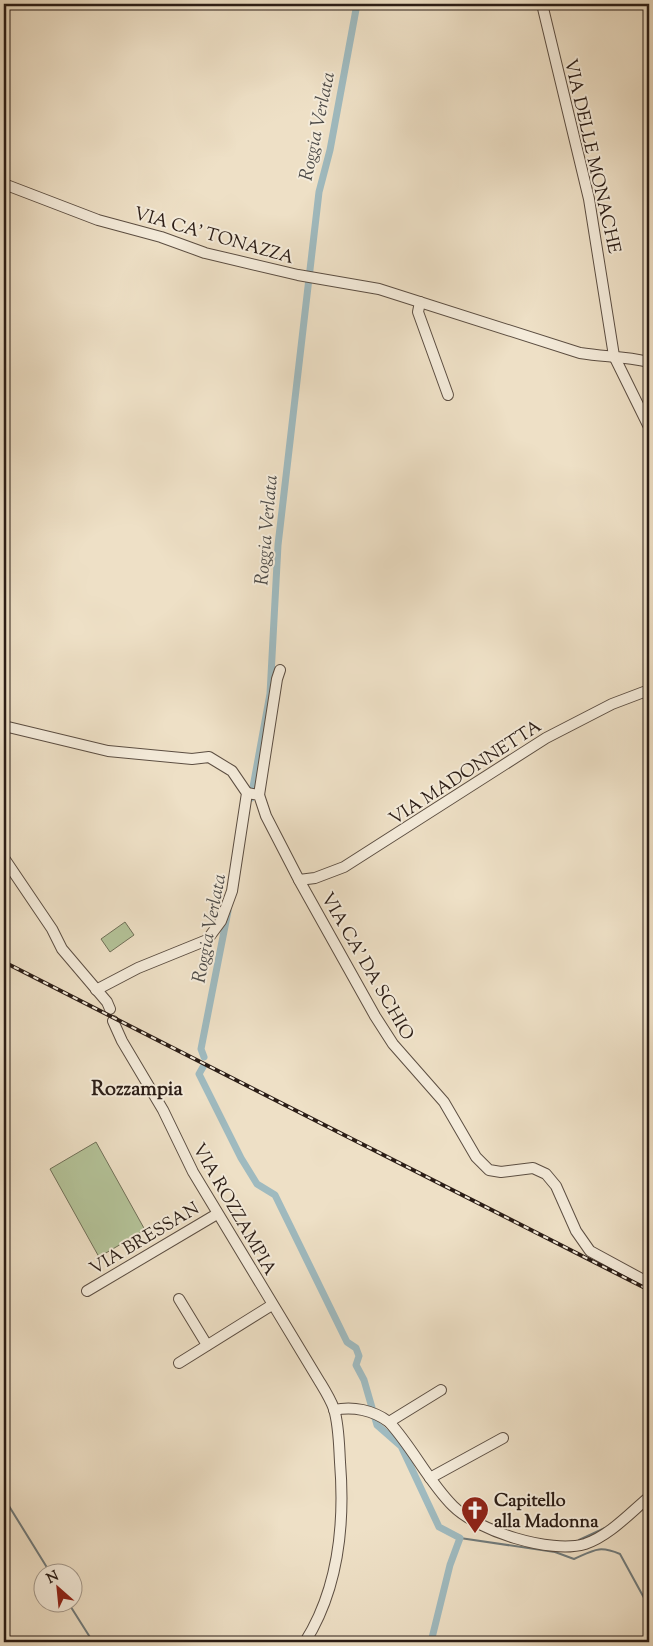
<svg xmlns="http://www.w3.org/2000/svg" width="653" height="1646" viewBox="0 0 653 1646" font-family="'Sorts Mill Goudy',serif">
	<rect width="100%" height="100%" fill="#eee0c6"/>
	<filter id="stains"><feTurbulence type="fractalNoise" baseFrequency=".004" numOctaves="4"/><feColorMatrix values="0 0 0 0 .2 0 0 0 0 .09 0 0 0 0 .02 0 0 0 .5 -.17"/></filter>
	<radialGradient id="worn" r=".72"><stop offset=".6" stop-color="#630" stop-opacity="0"/><stop offset="1" stop-color="#630" stop-opacity=".3"/></radialGradient>
	<g fill="#b4c399" stroke="#707058">
		<polygon points="125,922 134,935 110,952 101,939"/>
		<polygon points="96,1142 145,1230 99,1257 50,1169"/>
	</g>
	<g fill="none" stroke-linecap="round" stroke-linejoin="round">
		<g stroke="#717b7b" stroke-width="2">
			<polyline points="4,1498 51,1574"/>
			<path d="M460,1538l95,14 19,7c20,-9 25,-14 46,-5l29,53"/>
			<polyline points="579,1540 605,1528"/>
			<polyline points="69,1604 93,1642"/>
		</g>
		<g stroke="#9fbabf" stroke-width="7">
			<polyline points="251,798 270,694 278,545 319,192 330,150 357,4"/>
			<polyline points="204,1057 201,1049 228,911"/>
			<polyline points="203,1067 199,1074 241,1158 257,1184 275,1195 347,1342 356,1348 359,1356 356,1365 364,1380 377,1425 401,1446 439,1527 460,1538 450,1565 431,1642"/>
		</g>
		<g stroke="#5c4e42" stroke-width="12">
			<g id="minor">
				<polyline points="542,4 589,199 614,356 649,427"/>
				<path d="M4,184l94,36 63,17 44,16 93,22 81,14 201,64c25,4 44,3 69,9"/>
				<polyline points="420,302 418,312 448,395"/>
				<polyline points="4,726 108,751 192,759 209,757 232,771 247,793 232,891 221,921 207,940 138,968 96,990"/>
				<polyline points="247,793 259,795 266,816 299,880 375,1016 393,1044 444,1102 476,1157 489,1170 501,1172 533,1168 546,1174 556,1186 576,1231 590,1251 649,1283"/>
				<polyline points="259,795 277,679 280,670"/>
				<polyline points="4,858 52,929 62,949 107,1002 110,1009"/>
				<polyline points="299,880 315,878 344,867 546,738 612,704 649,690"/>
				<path d="M113,1021l9,20 41,69 30,62 125,207c6,10 12,19 16,30 5,17 5,36 6,53 5,62 -1,126 -35,180"/>
				<polyline points="87,1291 217,1214"/>
				<polyline points="179,1299 207,1345"/>
				<polyline points="179,1363 272,1305"/>
				<path d="M334,1410c19,-4 39,0 55,12 24,26 39,59 64,84 25,25 97,48 132,38 24,-8 45,-31 64,-47"/>
				<polyline points="389,1422 441,1390"/>
				<polyline points="430,1478 503,1438"/>
			</g>
		</g>
		<use href="#minor" stroke="#f4ebda" stroke-width="10"/>
		<g stroke="#2b1d16" stroke-width="4">
			<polyline id="rail" points="4,962 649,1290"/>
		</g>
		<use href="#rail" stroke="#f4ebda" stroke-width="2" stroke-dasharray="5.5" stroke-linecap="butt"/>
	</g>
	<defs>
		<g id="church-pin" transform="scale(1.4375)"><path d="M0 17L-7.5 6A9.5 9.5 0 1 1 7.5 6Z" fill="#8f2418" stroke="#f4ebda"/><path d="M-1.2-6h2.4v3.5h3.3v2.4h-3.3V6h-2.4V-.1h-3.3v-2.4h3.3Z" fill="#fff"/></g>
	</defs>
	<g fill-rule="evenodd">
		<use href="#church-pin" x="475" y="1510"/>
	</g>
	<g text-anchor="middle" stroke-width="4" stroke-linejoin="round" paint-order="stroke">
		<g font-size="18" fill="#2b1d16" stroke="#f4ebda">
			<text transform="translate(593 156) rotate(77)" y="6">VIA DELLE MONACHE</text>
			<text transform="translate(214 235) rotate(16)" y="6">VIA CA' TONAZZA</text>
			<text transform="translate(465 772) rotate(-33)" y="6">VIA MADONNETTA</text>
			<text transform="translate(368 966) rotate(60)" y="6">VIA CA' DA SCHIO</text>
			<text transform="translate(235 1209) rotate(60)" y="6">VIA ROZZAMPIA</text>
			<text transform="translate(144 1238) rotate(-31)" y="6">VIA BRESSAN</text>
		</g>
		<g font-size="18" font-weight="bold" fill="#2b1d16" stroke="#f4ebda" text-anchor="start">
			<text x="494" y="1506">Capitello<tspan x="494" dy="21">alla Madonna</tspan></text>
		</g>
		<g font-size="19" font-style="italic" fill="#4e4c49" stroke="#f4ebda">
			<text transform="translate(316 126) rotate(-78)" y="7">Roggia Verlata</text>
			<text transform="translate(265 530) rotate(-85)" y="7">Roggia Verlata</text>
			<text transform="translate(208 928) rotate(-79)" y="7">Roggia Verlata</text>
		</g>
		<g font-size="20" font-weight="bold" fill="#2b1d16" stroke="#f4ebda">
			<text x="137" y="1095">Rozzampia</text>
		</g>
	</g>
	<rect width="653" height="1646" fill="none" stroke="#eee0c6" stroke-width="20"/>
	<rect x="5" y="5" width="643" height="1636" fill="none" stroke="#2b1d16" stroke-width="2.5"/>
	<rect x="10" y="10" width="633" height="1626" fill="none" stroke="#2b1d16"/>
	<g transform="translate(58 1588) rotate(333)"><circle r="24" fill="#f4ebda" stroke="#a4998c"/>
	<path d="M0-4L9 19L0 12L-9 19Z" fill="#8f2418"/>
	<text y="-8" font-size="14" font-weight="bold" text-anchor="middle" fill="#2b1d16">N</text>
	</g>
	<rect width="100%" height="100%" filter="url(#stains)"/>
	<rect width="100%" height="100%" fill="url(#worn)"/>
</svg>
